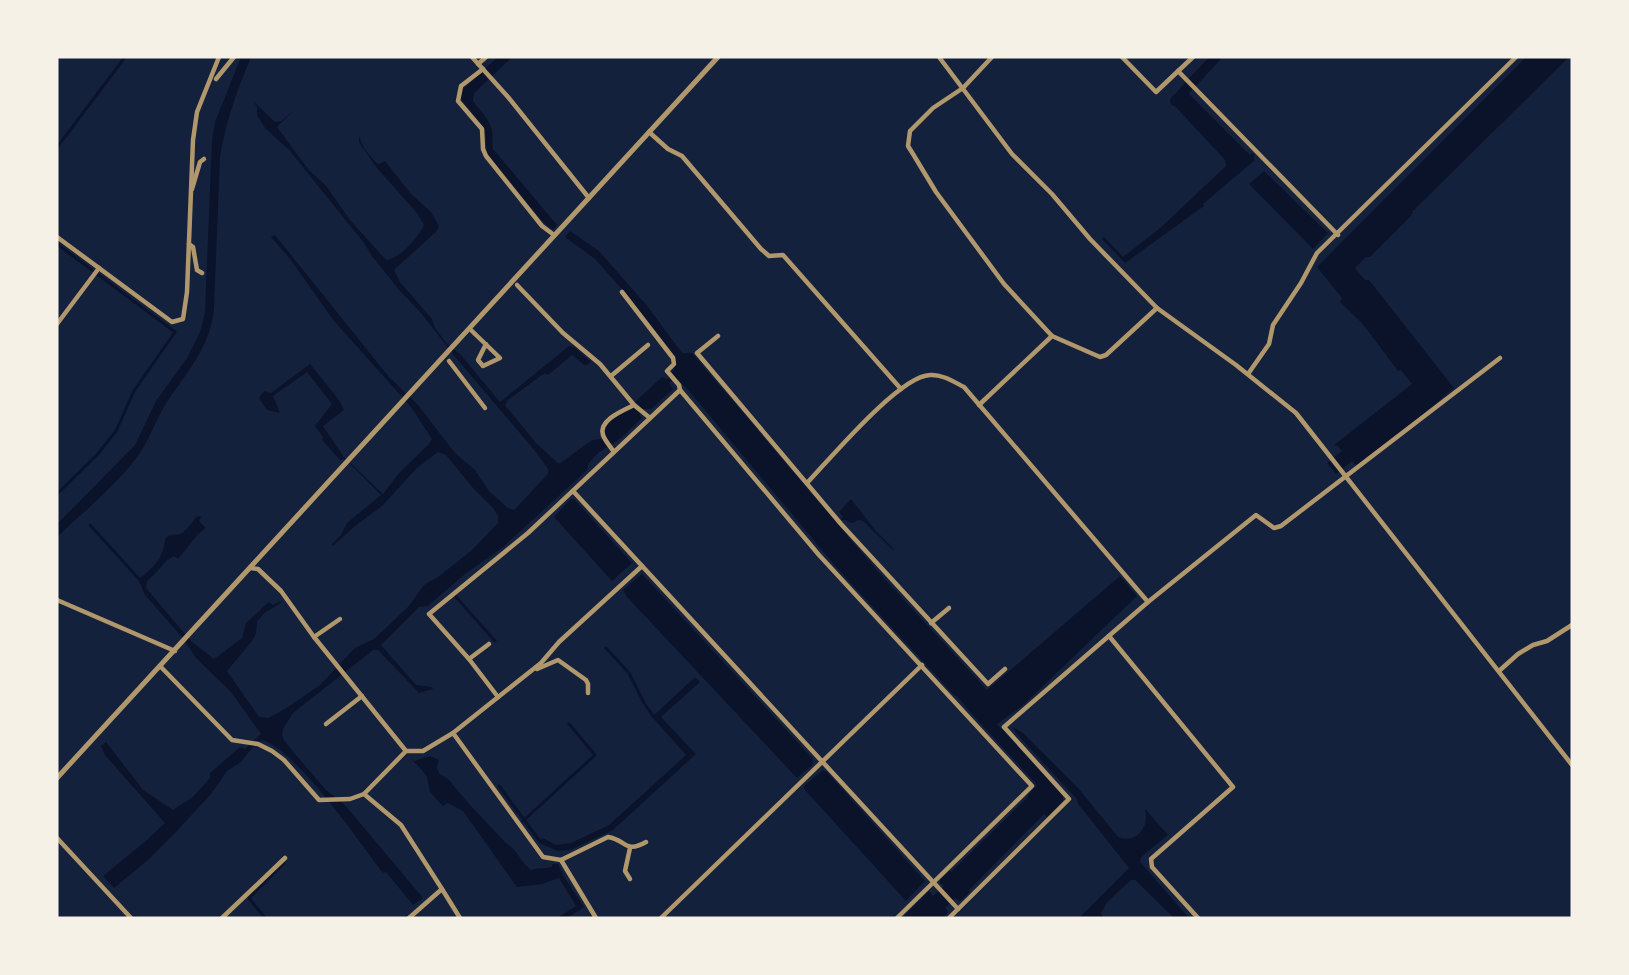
<svg xmlns="http://www.w3.org/2000/svg" width="1629" height="975" viewBox="0 0 1629 975" font-family="Ubuntu,sans-serif">
	<rect width="100%" height="100%" fill="#14213d"/>
	<g fill="#0b132b">
		<polygon points="123,57 127,57 57,150 57,145"/>
		<path d="M241,57h10c-14,34 -25,63 -31,100l-6,151c-3,38 -27,64 -47,94 -10,15 -16,34 -26,49 -18,29 -59,62 -84,86v-13l78,-79 21,-44 31,-43 13,-26 5,-20 7,-172 3,-18z"/>
		<polygon points="1526,57 1569,57 1419,205 1415,209 1417,210 1413,210 1411,216 1370,257 1366,257 1355,268 1365,280 1369,280 1454,388 1358,468 1352,461 1336,474 1327,463 1342,451 1338,446 1334,445 1412,384 1401,370 1398,371 1362,323 1340,302 1342,298 1317,267"/>
		<path d="M483,74l4,5 -13,15 -1,7c7,10 16,17 19,29 1,6 0,12 1,19l64,76 -4,5 -12,-10 -54,-67 -2,-24 -24,-30 2,-10z"/>
		<polygon points="1185,90 1250,155 1253,153 1255,155 1253,157 1255,160 1203,204 1204,206 1125,263 1102,239 1104,237 1123,257 1159,229 1226,166 1225,160 1172,103"/>
		<path d="M253,101l22,21 6,-1 12,-10 -16,16 31,42 19,18 23,33 36,40c14,-1 32,-23 38,-35l-7,-12 -41,-46 -17,-25v-7c2,11 11,22 19,29l7,-3 26,33 20,18 8,14 -2,5 -43,39 6,12 32,37 3,9 12,16 14,11 39,47 69,-56 5,1 17,15 -4,3h-3l-12,-10 -24,20 -3,-2 -3,2 -34,25 -3,5 31,38 23,21 33,-24 9,-1 5,-4 -1,-7 9,-10 19,-10 4,3 3,-5 -5,-4 27,-25 5,2 2,-1 3,2 -3,3 4,6 -22,20h-9l-3,4 3,5c-8,7 -16,16 -25,23 -11,7 -28,15 -30,29l-85,78 -37,26 -37,32 -9,1 -38,38 35,40 16,2 1,2 -14,4 -41,-43h-5l-80,63 -10,16 -1,6 2,5 11,14 31,36 18,14 79,94 -10,7 -27,-33 -3,1c-24,-31 -86,-123 -121,-133l-10,8 -12,15 -13,8 -16,23 -35,38 -28,28 -34,28 -11,-12 44,-36 18,-17 -60,-68 -4,-9 5,-4 37,48 30,20 20,-13 17,-19v-5l30,-26 5,2 16,-15 -30,-42 -34,-33 -16,-23 -36,-41 -6,-14 1,-3c14,-11 24,-21 25,-39l4,-4c15,2 19,-8 27,-18l3,-1 2,1 -2,4 7,7 -8,6 -20,25 -4,-3c-10,4 -17,18 -27,25l-1,7 45,53 23,18 28,-21 4,-15 23,-21 4,3 7,-4 1,2 -17,10 -7,9 -1,12 -4,7 -25,30 32,46 9,1 17,-9 35,-24 35,-37 19,-9 34,-32 16,-22 14,-8 34,-27 26,-27v-7l-5,-8 -20,-20 -27,-33 -8,-3 -21,16 -35,38 -27,20 -22,20 -1,-2 9,-9 6,-12 34,-28 -36,-36 -5,1 -18,-20 1,-3 -8,-11 17,-22 -25,-32 -34,24 7,17 -13,-3 -8,-12 5,-7 7,2 39,-29 29,36 5,10 -21,16 21,31 39,37 16,-21 29,-28 4,-6 -21,-32 -77,-86 -44,-62 -19,-22 4,-2 114,142 29,28 37,48 20,17 14,21 19,17 6,2 34,-36v-5l-12,-17 -79,-93 -36,-46 -21,-22 -28,-35 -8,-13 -74,-92 -25,-23 -8,-13v-8z"/>
		<polygon points="1264,171 1328,233 1313,249 1249,184"/>
		<polygon points="570,231 599,251 648,307 682,353 692,353 881,575 987,690 1120,576 1137,596 1022,706 997,724 1063,796 1063,801 1047,817 1044,814 969,890 970,892 960,901 955,898 945,908 948,912 943,918 902,918 929,891 933,896 944,886 940,883 940,880 949,871 951,872 1028,797 1027,796 1037,785 972,714 957,696 954,695 837,568 689,391 673,375 672,372 676,365 676,357 629,297 595,259 565,237"/>
		<polygon points="571,499 574,499 632,563 612,581 554,517"/>
		<polygon points="851,499 876,531 894,549 893,550 863,521 859,520 852,523 845,520 841,520 843,517 839,512"/>
		<polygon points="642,574 813,759 812,765 797,778 627,597 623,590"/>
		<polygon points="695,677 700,682 661,717 696,754 613,830 570,850 558,851 539,843 539,840 543,838 556,845 571,843 609,825 686,755 652,717"/>
		<path d="M1013,727l10,6 56,56 39,48c19,7 32,-11 27,-28l23,26 -27,22 -1,5 49,56h-15l-39,-38h-4l-24,22 -6,11 2,5h-21l-1,-2 48,-48 -50,-63 -3,-7 -60,-65z"/>
		<path d="M430,756l9,4 -2,8 3,6 8,5 23,27 35,37c11,6 15,20 25,27 8,-3 14,-1 21,-3v-3h6l5,11 21,32 -17,11h-10l19,-12 -17,-28 -17,6 -25,3 -54,-76 -15,-8 -5,3 -13,-14 -3,-15 -5,-7 -12,-12 4,3z"/>
		<polygon points="823,770 827,772 925,881 906,901 804,789 805,785"/>
	</g>
	<g fill="none" stroke-linecap="round" stroke-linejoin="round">
		<g stroke="#0b132b" stroke-width="3">
			<polyline points="57,244 175,332 134,391 116,431 97,455 57,494"/>
			<polyline points="90,525 140,580"/>
			<polyline points="456,597 495,641"/>
			<polyline points="606,648 629,673 644,703 653,716"/>
			<polyline points="499,786 539,840"/>
			<polyline points="523,821 595,755 569,724"/>
			<polyline points="265,918 249,898 284,863"/>
		</g>
		<g stroke="#0b132b" stroke-width="10">
			<polyline points="474,86 505,57"/>
			<polyline points="1175,101 1216,57"/>
		</g>
		<g stroke="#b1986c" stroke-width="4.5">
			<polyline points="472,57 508,97 589,198"/>
			<polyline points="939,57 1012,154 1052,194 1090,239 1157,308 1236,365 1296,413 1572,765"/>
			<polyline points="992,57 963,88 933,108 910,131 908,146 913,154 936,192 1004,284 1052,336 1100,357 1106,355 1157,308"/>
			<polyline points="1122,57 1156,92 1193,57"/>
			<polyline points="478,64 486,57"/>
			<polyline points="483,69 461,86 458,101 482,129 483,149 486,156 542,226 554,235"/>
			<polyline points="1178,71 1338,235"/>
			<polyline points="216,79 234,57"/>
			<polyline points="649,132 668,149 682,156 761,249 769,256 783,255 901,389"/>
			<polyline points="192,189 200,162 204,159"/>
			<polyline points="57,237 172,322 183,319 187,292 193,140 197,112 219,57"/>
			<polyline points="189,244 193,247 197,270 202,273"/>
			<polyline points="517,285 563,333 600,364 634,405 650,418"/>
			<polyline points="622,292 673,358 674,364 667,371 679,385 680,390 819,555 1032,786 897,918"/>
			<polyline points="57,324 99,268"/>
			<polyline points="470,329 474,333 500,358 483,366 478,360 486,344"/>
			<polyline points="718,336 697,353 841,524 988,684 1005,669"/>
			<polyline points="449,361 485,408"/>
			<polyline points="1248,374 1269,344 1273,325 1301,283 1317,253 1516,57"/>
			<polyline points="611,376 648,345"/>
			<polyline points="979,405 1052,336"/>
			<path d="M614,452c-3,-5 -9,-11 -11,-17 -5,-15 21,-25 31,-30"/>
			<path d="M807,483c23,-24 92,-107 123,-108 12,-1 24,7 34,12l184,215"/>
			<polyline points="573,491 958,909"/>
			<polyline points="250,568 258,569 281,591 314,637 406,751"/>
			<polyline points="57,600 175,651"/>
			<polyline points="931,623 949,608"/>
			<polyline points="1109,636 1233,787 1151,859 1152,867 1198,918"/>
			<polyline points="314,637 340,619"/>
			<polyline points="469,659 489,644"/>
			<path d="M160,666l72,74 26,4 14,7 12,9 35,40 31,-1 14,-5 42,-43h17l30,-18 90,124 18,3 47,-23c19,3 17,17 38,5"/>
			<polyline points="537,669 558,660 586,680 588,684 588,693"/>
			<polyline points="1499,671 1518,654 1533,645 1547,641 1572,625"/>
			<polyline points="498,697 469,659 429,614 528,533 680,390"/>
			<polyline points="326,724 362,696"/>
			<polyline points="453,733 541,663 559,642 642,566"/>
			<polyline points="364,794 401,825 442,889"/>
			<polyline points="57,838 131,918"/>
			<polyline points="561,860 596,918"/>
			<polyline points="630,879 625,871 630,848"/>
			<polyline points="222,918 285,858"/>
			<polyline points="409,918 442,889 460,918"/>
			<polyline points="661,918 922,665"/>
			<polyline points="949,918 1069,799 1004,727 1148,602 1256,515 1274,528 1281,526 1500,358"/>
		</g>
		<polyline stroke="#b1986c" stroke-width="5" points="57,778 718,57"/>
	</g>
	<rect width="1629" height="975" fill="none" stroke="#f6f1e7" stroke-width="117"/>
</svg>
